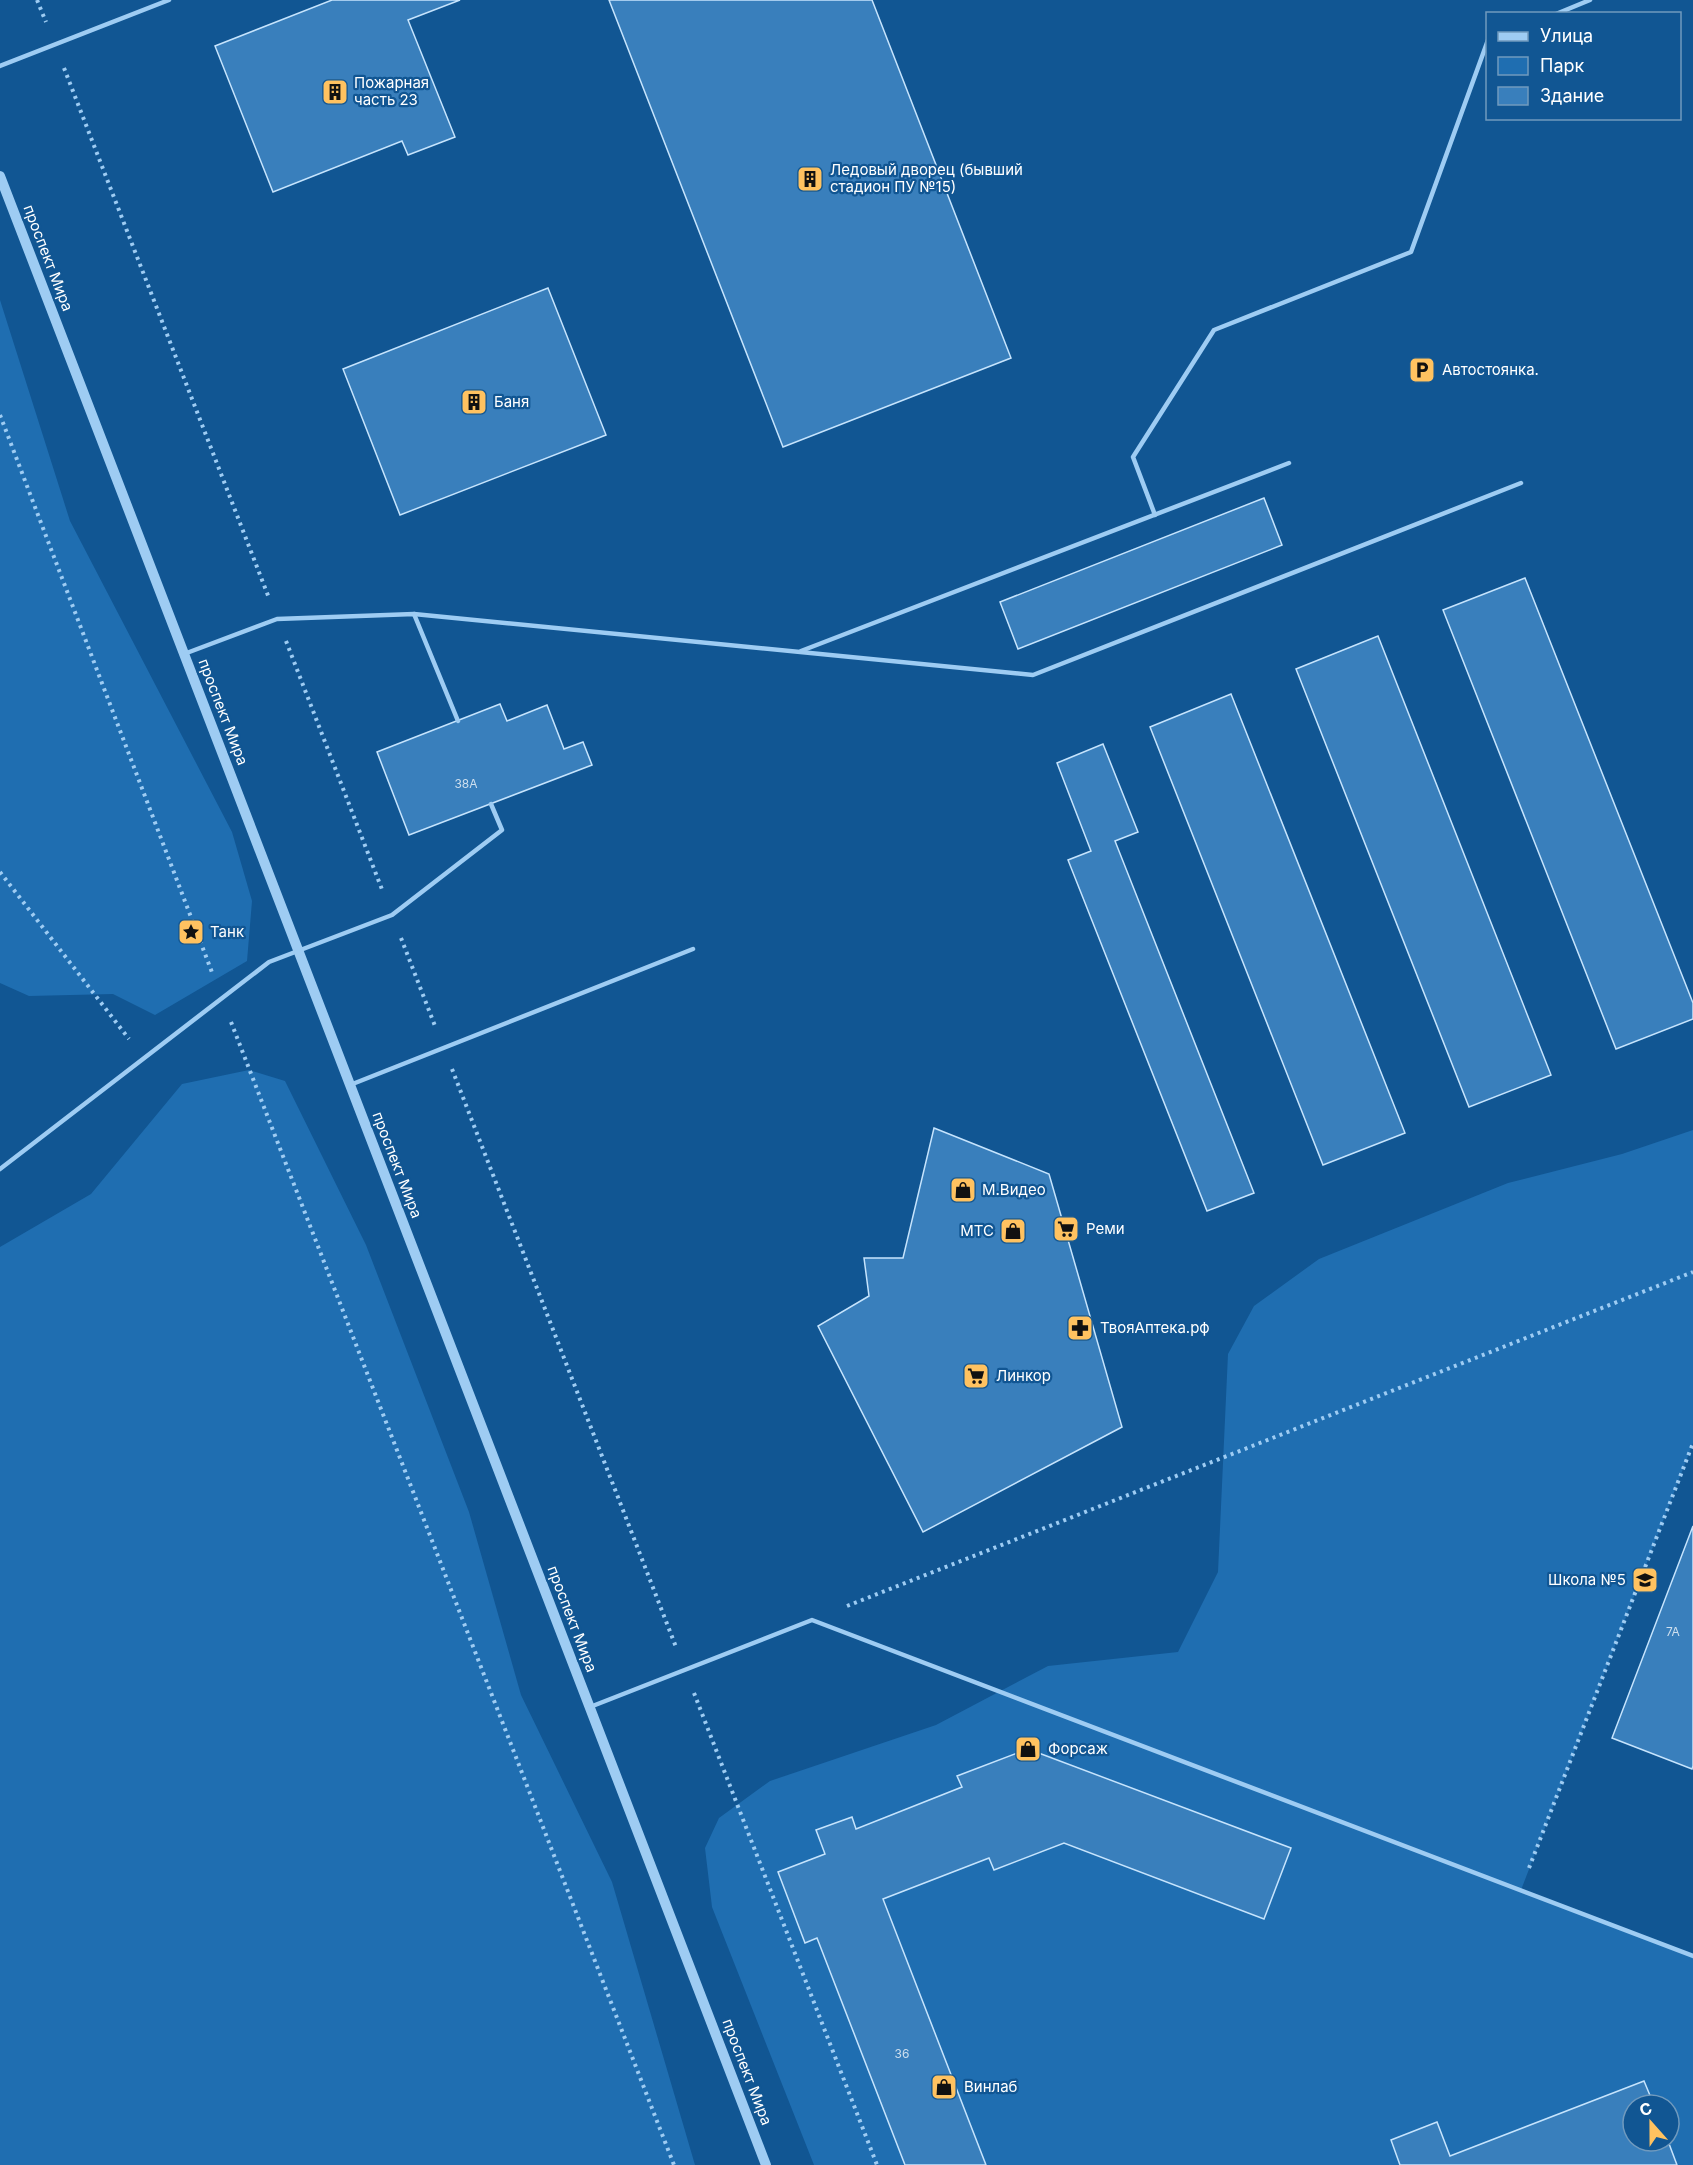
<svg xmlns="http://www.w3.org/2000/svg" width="1693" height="2165" viewBox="0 0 1693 2165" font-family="Inter,sans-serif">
	<rect width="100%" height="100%" fill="#115693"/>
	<g fill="#1f6eb1" fill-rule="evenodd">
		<polygon points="0,300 70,521 232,832 252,901 247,961 155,1015 113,994 29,996 0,983"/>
		<polygon points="249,1070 285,1081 366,1245 469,1512 521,1695 612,1882 695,2165 0,2165 0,1247 91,1194 182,1084"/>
		<path d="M1693,1130v313l-172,447 172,66v209h-879l-102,-258 -7,-59 14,-30 51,-37 166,-56 112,-59 130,-14 40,-80 10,-218 26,-48 65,-47 189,-76 114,-29zM1633,2105h36v36h-36z"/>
	</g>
	<g fill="#397fbc" stroke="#c6e4fd" stroke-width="1.5">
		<polygon points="332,0 460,0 408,20 455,137 408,155 402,141 273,192 215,46"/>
		<polygon points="609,0 872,0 1011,358 783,447"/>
		<polygon points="548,288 606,435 400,515 343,369"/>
		<polygon points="1264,498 1282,545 1018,649 1000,602"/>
		<polygon points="1525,578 1693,1003 1693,1019 1616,1049 1443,610"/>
		<polygon points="1378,636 1551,1075 1469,1107 1296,669"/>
		<polygon points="1231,694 1405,1133 1323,1165 1150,727"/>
		<polygon points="500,704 507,721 547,705 564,749 583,742 592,765 409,835 377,752"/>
		<polygon points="1103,744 1138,832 1115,841 1254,1193 1207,1211 1068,860 1091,851 1057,763"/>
		<polygon points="934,1128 1049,1174 1122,1427 923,1532 818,1326 869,1296 864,1258 903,1258"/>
		<polygon points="1693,1526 1693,1766 1692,1769 1612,1738"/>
		<polygon points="1028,1749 1291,1848 1264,1919 1064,1843 994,1870 989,1858 883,1899 986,2165 905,2165 817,1938 805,1943 778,1872 825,1854 816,1830 852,1817 856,1829 962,1787 957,1776"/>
		<polygon points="1644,2081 1654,2105 1633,2105 1633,2141 1668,2141 1677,2165 1400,2165 1391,2140 1437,2122 1450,2156"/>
	</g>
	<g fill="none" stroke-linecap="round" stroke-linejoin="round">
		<g stroke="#9eccf3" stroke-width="4" stroke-dasharray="3 4.5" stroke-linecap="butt">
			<polyline points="37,0 46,22"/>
			<polyline points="64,68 269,598"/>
			<polyline points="0,415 213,975"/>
			<polyline points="286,641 383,892"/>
			<polyline points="0,872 129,1039"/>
			<polyline points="401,938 435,1026"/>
			<polyline points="231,1022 674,2165"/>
			<polyline points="452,1069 676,1647"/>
			<polyline points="847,1606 1693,1272"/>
			<polyline points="694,1693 877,2165"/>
			<polyline points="1529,1868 1693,1443"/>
		</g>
		<g stroke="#9eccf3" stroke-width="4.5">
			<polyline points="1556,14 1590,0"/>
			<polyline points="0,66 169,0"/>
			<polyline points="1155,515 1133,457 1214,330 1411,252 1488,40"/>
			<polyline points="414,614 458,721"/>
			<polyline points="801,651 1289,463"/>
			<polyline points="184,654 277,619 414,614 1033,675 1521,483"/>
			<polyline points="350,1085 693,949"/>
			<polyline points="0,1169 269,962 392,915 502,830 491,804"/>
			<polyline points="590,1707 812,1620 1693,1956"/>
		</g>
		<polyline stroke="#9eccf3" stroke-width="10" points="0,176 766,2165"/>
	</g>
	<defs>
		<g id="building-square" transform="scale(1.35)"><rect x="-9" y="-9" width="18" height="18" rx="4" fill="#ffc260" stroke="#115693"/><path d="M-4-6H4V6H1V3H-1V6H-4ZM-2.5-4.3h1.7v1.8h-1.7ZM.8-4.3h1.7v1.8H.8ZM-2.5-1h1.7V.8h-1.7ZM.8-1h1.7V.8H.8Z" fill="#111"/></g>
		<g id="parking-square" transform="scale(1.35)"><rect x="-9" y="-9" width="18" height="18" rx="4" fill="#ffc260" stroke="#115693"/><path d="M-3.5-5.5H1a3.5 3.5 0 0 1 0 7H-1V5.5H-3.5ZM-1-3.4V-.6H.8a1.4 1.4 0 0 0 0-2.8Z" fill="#111"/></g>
		<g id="sight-square" transform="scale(1.35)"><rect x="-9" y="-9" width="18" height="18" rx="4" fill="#ffc260" stroke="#115693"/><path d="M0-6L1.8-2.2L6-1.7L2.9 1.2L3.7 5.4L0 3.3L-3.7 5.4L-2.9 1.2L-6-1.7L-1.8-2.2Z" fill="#111"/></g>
		<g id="shop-square" transform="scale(1.35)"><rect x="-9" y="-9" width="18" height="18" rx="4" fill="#ffc260" stroke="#115693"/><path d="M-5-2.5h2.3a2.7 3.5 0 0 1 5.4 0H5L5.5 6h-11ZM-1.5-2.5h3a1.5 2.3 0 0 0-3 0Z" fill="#111"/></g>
		<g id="supermarket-square" transform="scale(1.35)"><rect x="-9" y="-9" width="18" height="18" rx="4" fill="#ffc260" stroke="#115693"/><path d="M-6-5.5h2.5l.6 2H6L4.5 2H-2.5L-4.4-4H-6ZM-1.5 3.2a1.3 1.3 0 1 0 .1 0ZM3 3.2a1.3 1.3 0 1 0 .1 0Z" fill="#111"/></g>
		<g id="pharmacy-square" transform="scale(1.35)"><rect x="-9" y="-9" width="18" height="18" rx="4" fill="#ffc260" stroke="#115693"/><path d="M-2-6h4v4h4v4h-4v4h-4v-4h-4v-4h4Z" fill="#111"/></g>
		<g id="school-square" transform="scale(1.35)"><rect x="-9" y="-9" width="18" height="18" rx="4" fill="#ffc260" stroke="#115693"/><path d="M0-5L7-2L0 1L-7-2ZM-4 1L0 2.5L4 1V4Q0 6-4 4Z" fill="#111"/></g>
	</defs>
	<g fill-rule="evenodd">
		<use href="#building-square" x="335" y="92"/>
		<use href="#building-square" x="810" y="179"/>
		<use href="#parking-square" x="1422" y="370"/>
		<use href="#building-square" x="474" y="402"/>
		<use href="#sight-square" x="191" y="932"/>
		<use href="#shop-square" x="963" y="1190"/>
		<use href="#supermarket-square" x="1066" y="1229"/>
		<use href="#shop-square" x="1013" y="1231"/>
		<use href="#pharmacy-square" x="1080" y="1328"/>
		<use href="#supermarket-square" x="976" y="1376"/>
		<use href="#school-square" x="1645" y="1580"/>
		<use href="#shop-square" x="1028" y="1749"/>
		<use href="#shop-square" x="944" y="2087"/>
	</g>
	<g text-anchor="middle" stroke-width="4.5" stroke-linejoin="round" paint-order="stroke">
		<g font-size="12" fill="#cedfee">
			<text x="466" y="788">38А</text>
			<text x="1673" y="1636">7А</text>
			<text x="902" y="2058">36</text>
		</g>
		<g font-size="15" fill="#fff" stroke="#115693" text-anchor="start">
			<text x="354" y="88">Пожарная<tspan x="354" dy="17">часть 23</tspan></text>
			<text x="830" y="175">Ледовый дворец (бывший<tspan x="830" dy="17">cтадион ПУ №15)</tspan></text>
			<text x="1442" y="375">Автостоянка.</text>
			<text x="494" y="407">Баня</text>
			<text x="210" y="937">Танк</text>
			<text x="982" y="1195">М.Видео</text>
			<text x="1086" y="1234">Реми</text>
			<text x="994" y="1236" text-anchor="end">МТС</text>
			<text x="1100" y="1333">ТвояАптека.рф</text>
			<text x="996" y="1381">Линкор</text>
			<text x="1626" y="1585" text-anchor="end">Школа №5</text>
			<text x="1048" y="1754">Форсаж</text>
			<text x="964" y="2092">Винлаб</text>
		</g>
		<g font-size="15" fill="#fff" stroke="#115693">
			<text transform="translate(48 258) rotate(69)" y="5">проспект Мира</text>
			<text transform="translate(223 712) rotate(69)" y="5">проспект Мира</text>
			<text transform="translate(397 1165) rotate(69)" y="5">проспект Мира</text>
			<text transform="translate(572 1619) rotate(69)" y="5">проспект Мира</text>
			<text transform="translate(747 2072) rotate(69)" y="5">проспект Мира</text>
		</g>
	</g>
	<rect x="1486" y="12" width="195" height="108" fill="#115693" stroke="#709abe" stroke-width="1.5"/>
	<rect x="1498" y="32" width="30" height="9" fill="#9eccf3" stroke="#709abe" stroke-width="1.5"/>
	<text x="1540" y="42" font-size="18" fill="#ffffff">Улица</text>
	<rect x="1498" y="57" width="30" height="18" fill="#1f6eb1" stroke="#709abe" stroke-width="1.5"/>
	<text x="1540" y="72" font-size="18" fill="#ffffff">Парк</text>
	<rect x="1498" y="87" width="30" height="18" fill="#397fbc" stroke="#709abe" stroke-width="1.5"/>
	<text x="1540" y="102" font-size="18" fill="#ffffff">Здание</text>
	<g transform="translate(1651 2123) rotate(339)"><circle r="28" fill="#115693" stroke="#709abe" stroke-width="1.5"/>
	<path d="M0-4.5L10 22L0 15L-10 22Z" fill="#ffc260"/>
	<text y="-9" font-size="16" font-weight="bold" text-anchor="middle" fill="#ffffff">С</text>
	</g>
</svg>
